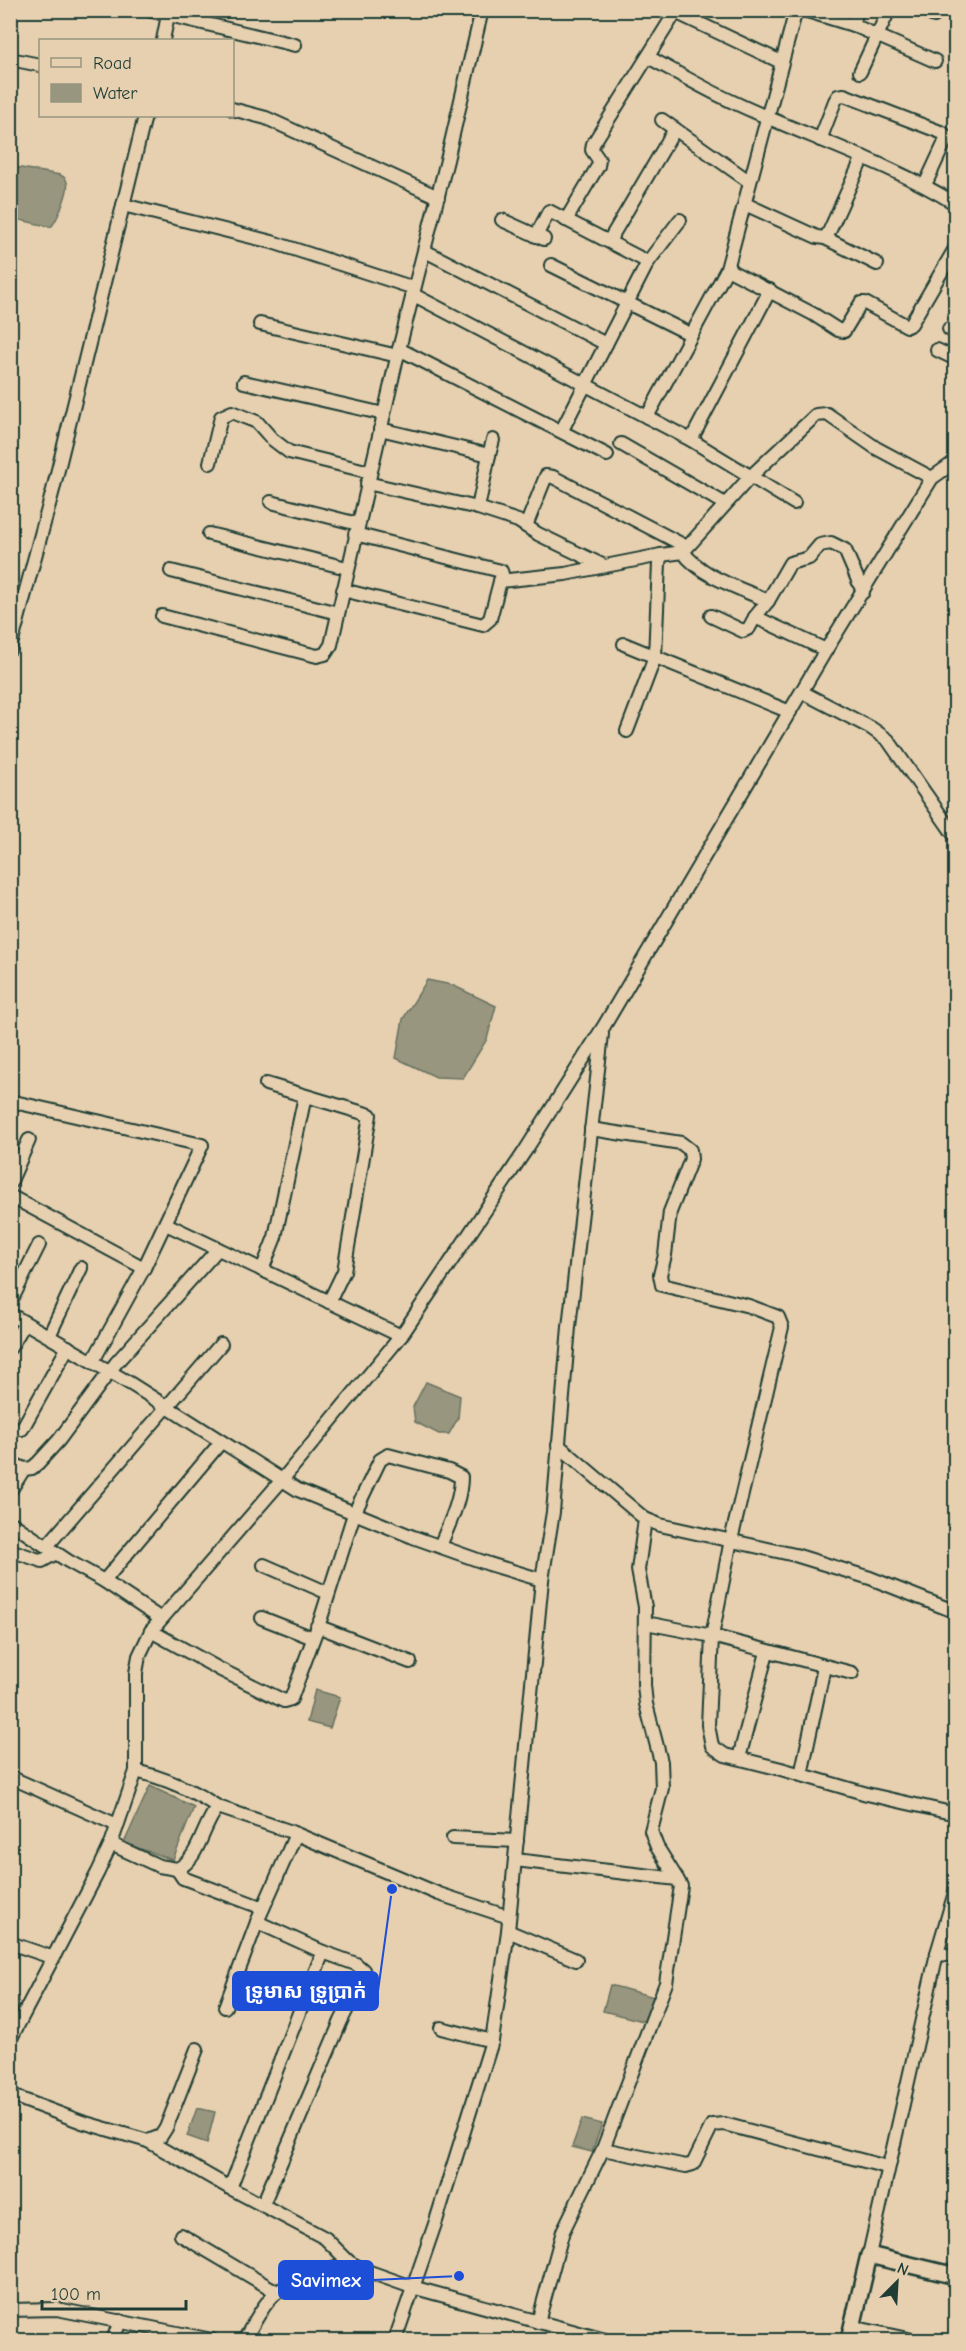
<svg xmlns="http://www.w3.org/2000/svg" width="966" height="2351" viewBox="0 0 966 2351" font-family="'Comic Neue','Noto Sans Khmer',sans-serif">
	<rect width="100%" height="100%" fill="#e7d0b0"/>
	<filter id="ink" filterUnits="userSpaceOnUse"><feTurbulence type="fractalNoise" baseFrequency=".0167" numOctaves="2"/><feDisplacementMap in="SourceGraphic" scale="12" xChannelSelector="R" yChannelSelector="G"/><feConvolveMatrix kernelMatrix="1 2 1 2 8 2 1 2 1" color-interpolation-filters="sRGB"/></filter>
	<g filter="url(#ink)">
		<g fill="#98967f" stroke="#687261" stroke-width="1.5">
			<path d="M10,166l50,9c4,2 6,3 7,7 3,8 -10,39 -16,45l-40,-9z"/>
			<polygon points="427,980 452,985 496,1006 487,1039 463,1078 436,1077 396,1058 403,1019"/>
			<polygon points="426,1382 460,1396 458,1418 449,1434 439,1434 415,1422 413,1407"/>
			<polygon points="315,1690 340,1697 330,1728 307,1722"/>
			<polygon points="150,1786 194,1807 173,1860 124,1843"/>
			<polygon points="610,1985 654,1997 647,2022 603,2011"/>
			<polygon points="197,2108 215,2112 207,2143 187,2136"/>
			<polygon points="582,2119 602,2124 592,2152 572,2147"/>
		</g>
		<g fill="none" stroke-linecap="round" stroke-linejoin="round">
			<g stroke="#1f3d34" stroke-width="16">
				<g id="minor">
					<polyline points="148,10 295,45"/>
					<polyline points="671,10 781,62"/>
					<polyline points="804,10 853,25 935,61"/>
					<polyline points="920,10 934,16"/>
					<polyline points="853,25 857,10"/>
					<polyline points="163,40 169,10"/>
					<path d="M648,57c28,15 56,32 85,45 74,35 153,59 223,102"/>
					<polyline points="10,59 40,65"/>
					<polyline points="860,72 889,10"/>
					<polyline points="232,109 266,118 438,197"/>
					<polyline points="662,120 750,182"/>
					<polyline points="820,140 835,101 838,96 844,95 943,133 946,137 944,144 925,185"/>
					<polyline points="745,204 817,237 825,238 877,264"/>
					<polyline points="123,205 272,242 414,288"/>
					<polyline points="502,220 544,239"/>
					<polyline points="566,220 598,166 599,160 592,150 593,144 675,13"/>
					<polyline points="536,236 549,211 648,262"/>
					<polyline points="825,238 829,232 863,157"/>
					<polyline points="609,241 675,129"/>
					<polyline points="425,251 606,344"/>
					<polyline points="551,265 690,334"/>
					<polyline points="727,269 813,314 838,330 844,331 861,303 865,303 907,326 911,324 956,247"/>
					<polyline points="412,294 691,440 794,503"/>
					<polyline points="260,324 398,356"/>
					<polyline points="949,329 956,333"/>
					<polyline points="399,349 607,455"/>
					<polyline points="937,350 956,359"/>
					<polyline points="244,382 384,414"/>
					<polyline points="647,417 727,269 796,10"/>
					<polyline points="380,429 489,455 478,508"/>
					<polyline points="562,430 648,262 680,220"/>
					<polyline points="691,440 770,290"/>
					<polyline points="621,444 725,504"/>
					<polyline points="489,455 493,440"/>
					<polyline points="210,463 221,417 232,412 257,422 272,439 289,452 370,472"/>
					<polyline points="367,483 478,508 518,521 538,534 604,566"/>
					<polyline points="271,502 358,524"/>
					<polyline points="526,526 546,476 553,477 687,547"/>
					<polyline points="209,534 347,568"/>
					<path d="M683,552c20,26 55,35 85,49"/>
					<polyline points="171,571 338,613"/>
					<polyline points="500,581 565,574 661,555"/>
					<polyline points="343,590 483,625 490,619 502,574 501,571 355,534"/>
					<polyline points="162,616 317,656 325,654 331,645 399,349 447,160 482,10"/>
					<polyline points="711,616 743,631 749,628 755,617"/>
					<polyline points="624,644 790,712"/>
					<polyline points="10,649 53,490 145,116"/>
					<polyline points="826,650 755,617 768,601 790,563 809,558 820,545 831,543 845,550 863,592"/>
					<polyline points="802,692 871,728 888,740 955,836"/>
					<polyline points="627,731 655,657 659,563 661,555 683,552 750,477 816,415 827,414 876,448 932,478"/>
					<polyline points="266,1084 370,1115 344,1271 329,1302"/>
					<polyline points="10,1101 202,1145 144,1268 93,1361"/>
					<polyline points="591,1129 681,1143 690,1150 691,1159 670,1212 665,1255 660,1275 662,1285 749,1306 778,1317 782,1327 731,1540 712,1636 708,1725 712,1746 725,1755 781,1769 867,1794 956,1814"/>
					<polyline points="10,1183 29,1140"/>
					<polyline points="10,1196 144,1268"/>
					<polyline points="166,1224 401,1336"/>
					<polyline points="262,1270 275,1237 305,1096"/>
					<polyline points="10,1303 39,1245"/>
					<polyline points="10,1314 131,1384 298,1490 413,1537 489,1564 542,1580"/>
					<polyline points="49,1336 81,1268"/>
					<polyline points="10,1348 25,1323"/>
					<polyline points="22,1429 68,1347"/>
					<polyline points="558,1445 645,1519 660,1525 795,1555 870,1578 956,1612"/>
					<polyline points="10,1462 24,1469 32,1468 38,1463 59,1440 116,1363 218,1249"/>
					<polyline points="10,1491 24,1469"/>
					<polyline points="645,1519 638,1570 645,1607 644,1685 646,1704 661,1762 662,1788 651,1831 657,1847 677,1879"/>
					<polyline points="10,1522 68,1561 104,1581 161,1619"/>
					<polyline points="47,1546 221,1344"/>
					<polyline points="10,1550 42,1561 56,1553"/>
					<polyline points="264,1565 328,1593"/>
					<polyline points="104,1581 221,1442"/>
					<polyline points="262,1618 313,1638"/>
					<polyline points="646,1623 712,1636 852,1673"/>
					<polyline points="317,1626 410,1662"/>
					<path d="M151,1631l70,39 63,31 7,-2 30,-81 33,-104 26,-54 8,-5 61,16 12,6c0,24 -12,47 -21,69"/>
					<polyline points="739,1758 767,1652"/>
					<path d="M136,1771c28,7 58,20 82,36"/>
					<polyline points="801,1775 824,1667"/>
					<polyline points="10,1777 117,1825"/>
					<polyline points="453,1838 517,1841"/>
					<path d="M111,1844l48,22 18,3c23,-10 25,-44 41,-62l71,24 150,63 70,23"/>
					<polyline points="515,1860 677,1879 681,1886 666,1983 603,2149 563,2231 538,2322"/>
					<polyline points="177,1869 183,1878 263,1908"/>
					<polyline points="508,1931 576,1960"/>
					<polyline points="10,1943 54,1958"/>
					<polyline points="937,1953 956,1957"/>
					<polyline points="225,2007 257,1922"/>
					<polyline points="441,2028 492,2041"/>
					<polyline points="10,2040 98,1872 111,1844 136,1771 136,1673 139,1656 151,1631 282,1480 401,1336 525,1151 604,1026 826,650 932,478 956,461"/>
					<polyline points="10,2095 82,2122 148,2141 161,2136 166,2128 197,2049"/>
					<polyline points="148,2141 230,2188 325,2238 349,2262 364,2270 412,2287 605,2340"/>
					<polyline points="603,2149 686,2166 693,2164 712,2125 724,2124 887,2167"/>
					<polyline points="230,2188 323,1952 257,1922 296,1834"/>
					<polyline points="263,2204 341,2021 361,1981 363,1970 356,1964 323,1952"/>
					<polyline points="181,2235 277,2292"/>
					<polyline points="869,2255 937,1953 956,1889"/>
					<polyline points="10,2310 57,2309 212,2340"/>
					<polyline points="852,2327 912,2340"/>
					<polyline points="113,2340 120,2321"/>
					<path d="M244,2340c8,-13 15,-28 25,-40 14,-18 58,-29 80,-38"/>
					<polyline points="395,2340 436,2221 492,2041 508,1931 542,1580 553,1512 569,1327 602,1034"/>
				</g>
			</g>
			<g stroke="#1f3d34" stroke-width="20">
				<polyline id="tertiary" points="849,2340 869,2255 956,2276"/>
			</g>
			<use href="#minor" stroke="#e7d0b0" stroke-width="12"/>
			<use href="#tertiary" stroke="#e7d0b0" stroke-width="15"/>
		</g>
	</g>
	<path fill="none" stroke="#1d4ed8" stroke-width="2" d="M392 1889L378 1991M459 2276L373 2280"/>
	<g fill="#1d4ed8" stroke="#e7d0b0" stroke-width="2">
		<circle cx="392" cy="1889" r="6"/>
		<circle cx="459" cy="2276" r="6"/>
	</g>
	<g fill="#1d4ed8" stroke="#1d4ed8" stroke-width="2">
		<rect x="233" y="1972" width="145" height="38" rx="6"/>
		<rect x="279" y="2261" width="94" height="38" rx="6"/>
	</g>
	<g font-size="20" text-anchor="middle" font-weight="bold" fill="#fff">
		<text x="306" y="1998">ទ្រូមាស ទ្រូប្រាក់</text>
		<text x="326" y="2287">Savimex</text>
	</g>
	<rect width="966" height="2351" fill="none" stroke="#e7d0b0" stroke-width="36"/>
	<rect x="18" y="18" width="930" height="2315" fill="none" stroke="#1f3d34" stroke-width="2" filter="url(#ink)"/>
	<rect x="39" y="39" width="195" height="78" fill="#e7d0b0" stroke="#97957e" stroke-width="1.5"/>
	<rect x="51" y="58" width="30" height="9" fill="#e7d0b0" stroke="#97957e" stroke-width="1.5"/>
	<text x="93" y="69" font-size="18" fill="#1f3d34">Road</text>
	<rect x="51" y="84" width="30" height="18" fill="#98967f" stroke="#97957e" stroke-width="1.5"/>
	<text x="93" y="99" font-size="18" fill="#1f3d34">Water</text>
	<g transform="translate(897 2282) rotate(24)" stroke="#e7d0b0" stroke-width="4.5" paint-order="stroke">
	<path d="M0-4.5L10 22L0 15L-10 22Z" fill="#1f3d34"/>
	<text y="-9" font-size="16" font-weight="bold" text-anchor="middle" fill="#1f3d34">N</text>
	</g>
	<path d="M42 2300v9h144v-9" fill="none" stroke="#1f3d34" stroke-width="3"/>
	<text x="51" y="2300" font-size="18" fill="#1f3d34" stroke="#e7d0b0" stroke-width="4.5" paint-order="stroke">100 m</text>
</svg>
